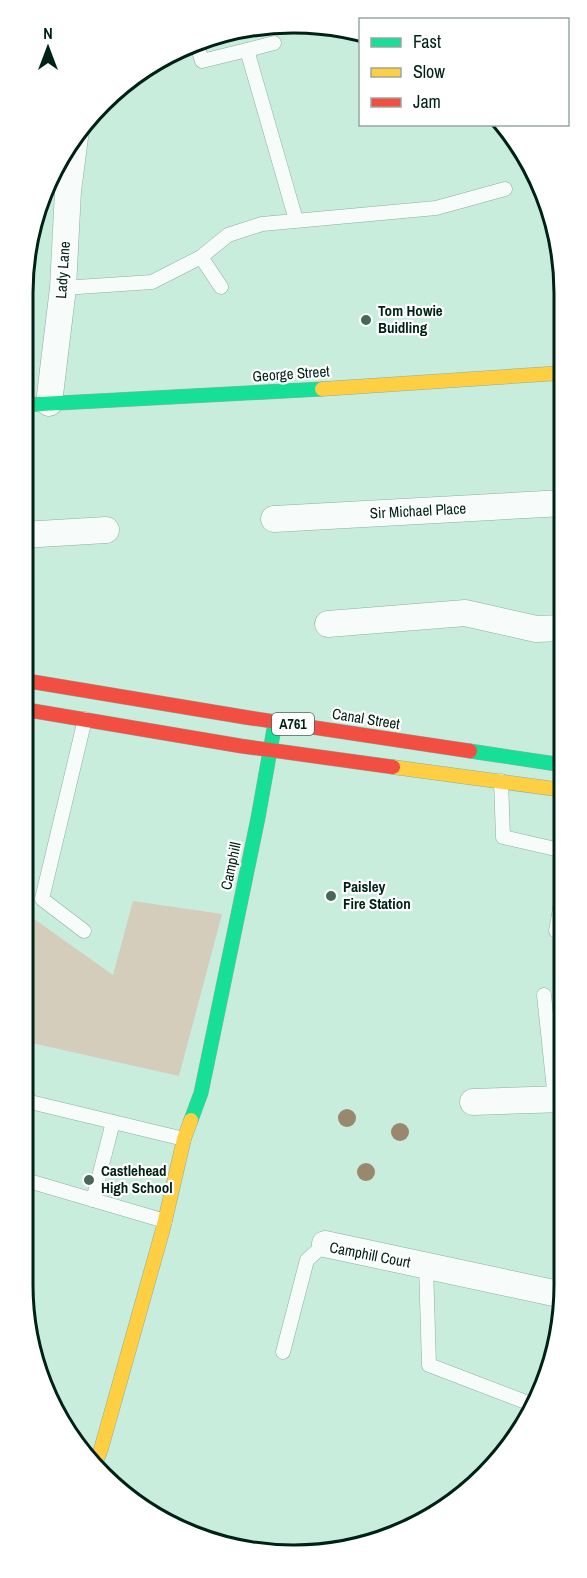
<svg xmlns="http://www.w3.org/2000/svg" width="587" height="1578" viewBox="0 0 587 1578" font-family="'Archivo Narrow',sans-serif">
	<rect width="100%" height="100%" fill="#c8eddd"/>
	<polygon fill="#d5cdbb" points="133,901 222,914 179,1076 23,1041 23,911 113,975"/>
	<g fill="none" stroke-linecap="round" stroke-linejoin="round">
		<g stroke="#8daea1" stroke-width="15">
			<g id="lane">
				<polyline points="197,45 202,61 247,50 296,220"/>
				<polyline points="247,50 274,43"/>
				<polyline points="201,257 221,287"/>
				<polyline points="63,288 152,282 201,257 228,235 262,224 436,208 505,189"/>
				<polyline points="501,781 503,837 564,851"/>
				<polyline points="84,931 42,899 85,719"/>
				<polyline points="556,931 564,887"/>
				<polyline points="544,995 555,1099"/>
				<polyline points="22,1100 184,1139"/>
				<polyline points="22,1179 165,1221"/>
				<polyline points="93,1200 113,1122"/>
				<polyline points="426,1265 429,1365 531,1404"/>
				<polyline points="283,1352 307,1260 325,1244"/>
			</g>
		</g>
		<g stroke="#8daea1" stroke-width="27">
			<g id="street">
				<polyline points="49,403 63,288 68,191 75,137"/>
				<polyline points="274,519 563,503"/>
				<polyline points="22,535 106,530"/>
				<polyline points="328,624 465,613 536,629 563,628"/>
				<polyline points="473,1102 564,1099"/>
				<polyline points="325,1244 563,1295"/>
			</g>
		</g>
		<g stroke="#8daea1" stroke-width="15">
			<g id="fast">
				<polyline points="22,405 322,389"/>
				<polyline points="470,751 563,765"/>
				<polyline points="191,1120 201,1093 258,818 275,723"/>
			</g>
		</g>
		<g stroke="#8daea1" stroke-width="15">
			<g id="slow">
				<polyline points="322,389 562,373"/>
				<polyline points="393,767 563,790"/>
				<polyline points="94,1467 101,1449 163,1229 184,1139 191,1120"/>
			</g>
		</g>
		<g stroke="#8daea1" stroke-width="15">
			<g id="jam">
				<polyline points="22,680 244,717 470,751"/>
				<polyline points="22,709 241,746 393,767"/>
			</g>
		</g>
		<use href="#lane" stroke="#f7fcfa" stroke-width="14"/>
		<use href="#street" stroke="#f7fcfa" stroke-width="26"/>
		<use href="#fast" stroke="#16e098" stroke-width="14"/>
		<use href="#slow" stroke="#ffcf43" stroke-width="14"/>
		<use href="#jam" stroke="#f24e42" stroke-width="14"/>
	</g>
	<g fill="#9a886e">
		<circle cx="347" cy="1118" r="9"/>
		<circle cx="400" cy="1132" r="9"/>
		<circle cx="366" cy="1172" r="9"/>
	</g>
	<g fill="#46685b" stroke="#fff" stroke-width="2">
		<circle cx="366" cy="320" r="6"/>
		<circle cx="331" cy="896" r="6"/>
		<circle cx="89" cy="1180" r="6"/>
	</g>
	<g text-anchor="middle" stroke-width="4.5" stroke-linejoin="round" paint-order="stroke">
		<rect fill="#fff" stroke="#4c645b" stroke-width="1.5" x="272" y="713" width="42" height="22" rx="4.5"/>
		<g font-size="14" font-weight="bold" fill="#002115">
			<text x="293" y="729">A761</text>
		</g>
		<g font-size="15" fill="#002115" stroke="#fff">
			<text transform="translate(63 270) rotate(-86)" y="5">Lady Lane</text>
			<text transform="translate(291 374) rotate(-4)" y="5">George Street</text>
			<text transform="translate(418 511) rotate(-3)" y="5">Sir Michael Place</text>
			<text transform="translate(366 719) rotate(9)" y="5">Canal Street</text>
			<text transform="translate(231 866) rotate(-78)" y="5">Camphill</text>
			<text transform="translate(370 1255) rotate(11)" y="5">Camphill Court</text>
		</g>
		<g font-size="15" font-weight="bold" fill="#002115" stroke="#fff" text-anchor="start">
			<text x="378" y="316">Tom Howie<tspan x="378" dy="17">Buidling</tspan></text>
			<text x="343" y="892">Paisley<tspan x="343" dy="17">Fire Station</tspan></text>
			<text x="101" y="1176">Castlehead<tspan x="101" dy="17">High School</tspan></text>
		</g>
	</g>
	<path d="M0 0H587V1578H0ZM293 33H294A260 260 0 0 1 554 293V1285A260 260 0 0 1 294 1545H293A260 260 0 0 1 33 1285V293A260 260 0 0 1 293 33Z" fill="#fff" fill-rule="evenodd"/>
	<path fill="none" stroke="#002115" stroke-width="3" d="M293 33H294A260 260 0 0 1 554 293V1285A260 260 0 0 1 294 1545H293A260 260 0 0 1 33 1285V293A260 260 0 0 1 293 33Z"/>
	<rect x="359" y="18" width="210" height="108" fill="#ffffff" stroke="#99a6a1" stroke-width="1.5"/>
	<rect x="371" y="38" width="30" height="9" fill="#16e098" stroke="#99a6a1" stroke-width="1.5"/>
	<text x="413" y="48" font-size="18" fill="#002115">Fast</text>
	<rect x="371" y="68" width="30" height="9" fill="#ffcf43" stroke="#99a6a1" stroke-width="1.5"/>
	<text x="413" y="78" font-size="18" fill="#002115">Slow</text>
	<rect x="371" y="98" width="30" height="9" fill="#f24e42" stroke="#99a6a1" stroke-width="1.5"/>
	<text x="413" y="108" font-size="18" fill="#002115">Jam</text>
	<g transform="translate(48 48)" stroke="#ffffff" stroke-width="4.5" paint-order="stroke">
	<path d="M0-4.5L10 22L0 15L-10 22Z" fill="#002115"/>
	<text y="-9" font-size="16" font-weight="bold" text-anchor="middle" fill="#002115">N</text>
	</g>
</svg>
